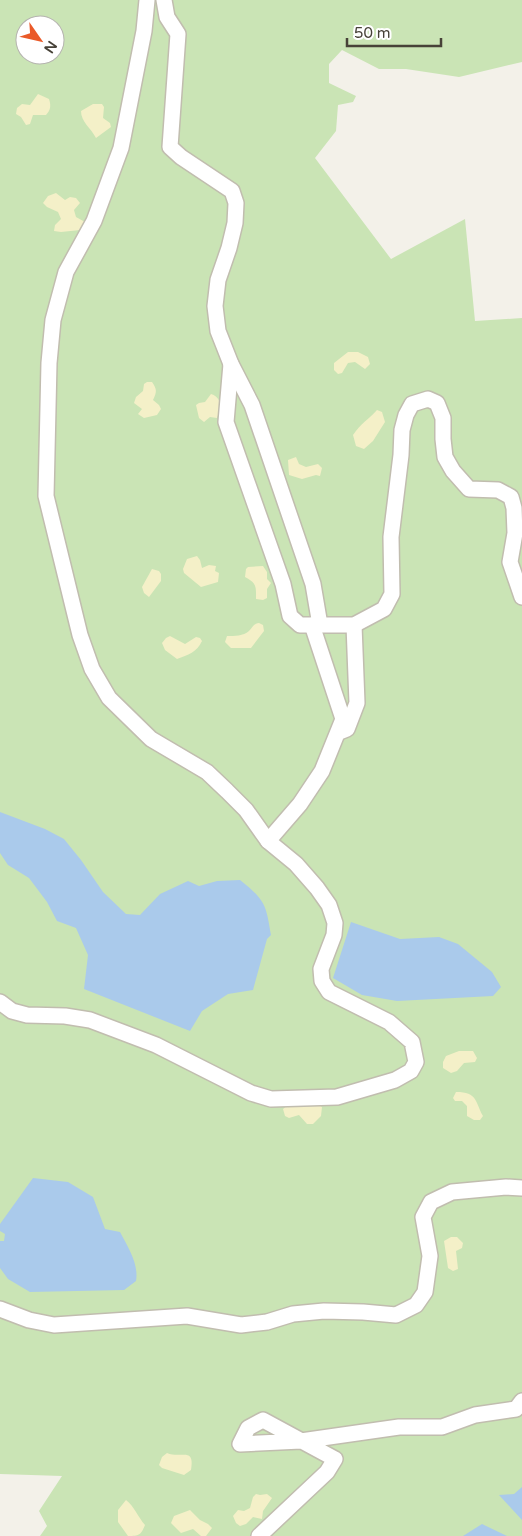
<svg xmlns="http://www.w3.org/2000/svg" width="522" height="1536" viewBox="0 0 522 1536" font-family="'Varela Round',sans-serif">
	<rect width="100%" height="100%" fill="#f3f1e9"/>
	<path fill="#cae4b5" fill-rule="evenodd" d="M0,0h522v62l-63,15 -53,-8h-27l-37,-19 -13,14v19l27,13 -3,6 -15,3 -2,26 -21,27 76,101 74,-40 10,102 47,-3v1218h-482l7,-10 -8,-15 23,-35 -62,-2zM25,25h30v30h-30z"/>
	<g fill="#f4f0c8">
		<path d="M38,94l11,5c2,6 2,11 -3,16h-13l-3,9 -4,1 -5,-8 -5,-3 1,-6 5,-4 8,1z"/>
		<path d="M93,104h9l2,3 -1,11 7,5 1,4 -15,11c-5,-10 -15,-16 -15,-27z"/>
		<polygon points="56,193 65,200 70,197 76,198 80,203 74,210 76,217 85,222 85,225 80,230 61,232 54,231 55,225 61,219 58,212 47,207 43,203 48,196"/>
		<polygon points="348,352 358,352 368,357 370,364 365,369 355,362 348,363 342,373 338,374 334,370 334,363"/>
		<path d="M147,382h5c5,7 5,10 1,18l6,5 2,4 -4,6 -13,3 -6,-4 4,-5 -8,-6 2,-6 7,-6 1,-7z"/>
		<path d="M211,394c12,4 10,15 6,24l-7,-1 -6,5 -5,-4 -3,-13 3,-2 6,-1z"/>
		<path d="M377,410l5,2 3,10 -12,19 -9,8 -8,-3 -3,-11c8,-12 15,-15 24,-25z"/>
		<polygon points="296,457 299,464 306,467 318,464 322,468 320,476 316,475 302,479 289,475 288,460"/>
		<polygon points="197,556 200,560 202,568 209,565 216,566 215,571 219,573 218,582 201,587 184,573 183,569 187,559"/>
		<path d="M263,566l4,6v7l4,4 -4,6v9l-4,2 -7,-1c0,-12 1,-16 -11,-22l1,-8 2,-2z"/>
		<polygon points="152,569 159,571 161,574 161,581 149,597 144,593 142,587"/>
		<path d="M259,623l4,2 1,6 -13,17h-20l-6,-6 2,-6c8,0 16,0 22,-5 4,-4 4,-7 10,-8z"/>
		<path d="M170,636l15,8 11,-7 4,1 2,3c-5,11 -14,14 -25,18l-12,-9 -3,-7 4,-5z"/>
		<polygon points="459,1051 473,1051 477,1058 475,1062 464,1063 457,1071 451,1073 443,1068 443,1062 446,1056"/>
		<path d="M456,1092c22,0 19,10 27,24l-3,4h-6l-7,-4v-10l-5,-5h-7l-2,-3z"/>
		<polygon points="314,1102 322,1107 321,1116 313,1124 307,1124 299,1115 289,1118 285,1116 283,1109 289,1104 296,1107 305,1103"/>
		<polygon points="451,1237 457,1237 463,1243 462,1248 456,1251 458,1269 453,1271 448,1268 444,1241"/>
		<path d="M167,1453c14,6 28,-7 24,17l-7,5 -22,-7 -3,-3 3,-8z"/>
		<polygon points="256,1494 260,1495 267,1494 272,1498 263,1511 262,1519 253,1517 246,1524 240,1526 236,1523 233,1516 238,1510 244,1511 250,1508 253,1497"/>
		<path d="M126,1500c8,6 12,17 19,25 -4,10 -6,11 -17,11l-10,-14v-12z"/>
		<polygon points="190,1510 200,1520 208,1524 212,1528 206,1536 201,1536 193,1529 181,1533 171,1523 174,1516"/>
	</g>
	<g fill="#aacaeb">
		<path d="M0,812l45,17 19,10 17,21 22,32 23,22 14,1 20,-21 28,-13 11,5 18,-5 23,-1c25,20 26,24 31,55l-4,4 -14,51 -25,4 -26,17 -12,20 -106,-42 4,-34 -12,-27 -19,-7 -10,-19 -18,-24 -21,-13 -8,-12z"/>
		<polygon points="351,922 400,939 439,937 458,944 492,972 501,987 493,996 397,1001 362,995 333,978"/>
		<path d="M33,1178l35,4 25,15 12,32 15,3c8,15 19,32 16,49l-12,9 -94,2 -22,-13 -8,-11v-27h4l1,-7 -5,-3v-7z"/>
		<polygon points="522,1487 522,1520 499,1495 514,1494"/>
		<polygon points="482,1524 507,1536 463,1536"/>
	</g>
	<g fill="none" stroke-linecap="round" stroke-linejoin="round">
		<g stroke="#c1bdaf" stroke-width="18">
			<g id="minor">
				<polyline points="164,0 167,17 178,34 170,147 181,157 232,191 236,203 235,223 229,248 218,280 215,306 218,331 231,364 252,405 313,584 320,625"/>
				<polyline points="231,364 226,422 283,584 290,616 300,625 354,625 384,609 392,594 391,537 401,455 402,430 406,415 412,404 428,399 437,403 443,418 443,439 445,457 453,471 469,489 498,490 511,497 514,508 515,533 510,562 522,597"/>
				<polyline points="342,731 347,729 357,703 354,625"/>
				<polyline points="268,841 300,804 322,771 343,719 312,625"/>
				<polyline points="0,1002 12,1011 27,1015 65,1016 90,1020 156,1045 251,1093 271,1099 337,1097 395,1080 411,1071 416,1062 412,1042 389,1022 329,992 322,981 321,969 334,935 335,923 329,905 317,888 296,864 268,841 246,810 227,791 207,772 151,739 109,698 92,669 80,635 46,496 49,363 53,320 66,272 94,221 121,148 144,31 147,0"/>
				<polyline points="0,1309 29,1320 54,1325 187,1316 241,1325 267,1322 293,1314 324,1311 363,1312 396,1315 416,1305 425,1292 430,1256 423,1217 431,1202 452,1192 506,1187 522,1188"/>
				<polyline points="259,1536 327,1472 335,1459 263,1420 248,1428 240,1444 301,1441 399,1427 442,1427 475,1415 516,1409 522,1401"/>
			</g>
		</g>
		<use href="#minor" stroke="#fff" stroke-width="15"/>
	</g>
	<g transform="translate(40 40) rotate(124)"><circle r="24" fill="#ffffff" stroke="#b5b3af"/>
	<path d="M0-4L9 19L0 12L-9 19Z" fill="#ea5a29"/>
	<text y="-8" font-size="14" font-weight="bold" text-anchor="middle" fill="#474238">N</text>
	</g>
	<path d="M347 38v8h94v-8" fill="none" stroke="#474238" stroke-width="2.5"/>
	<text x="354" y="38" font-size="15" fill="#474238" stroke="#ffffff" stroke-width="4" paint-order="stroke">50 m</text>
</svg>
